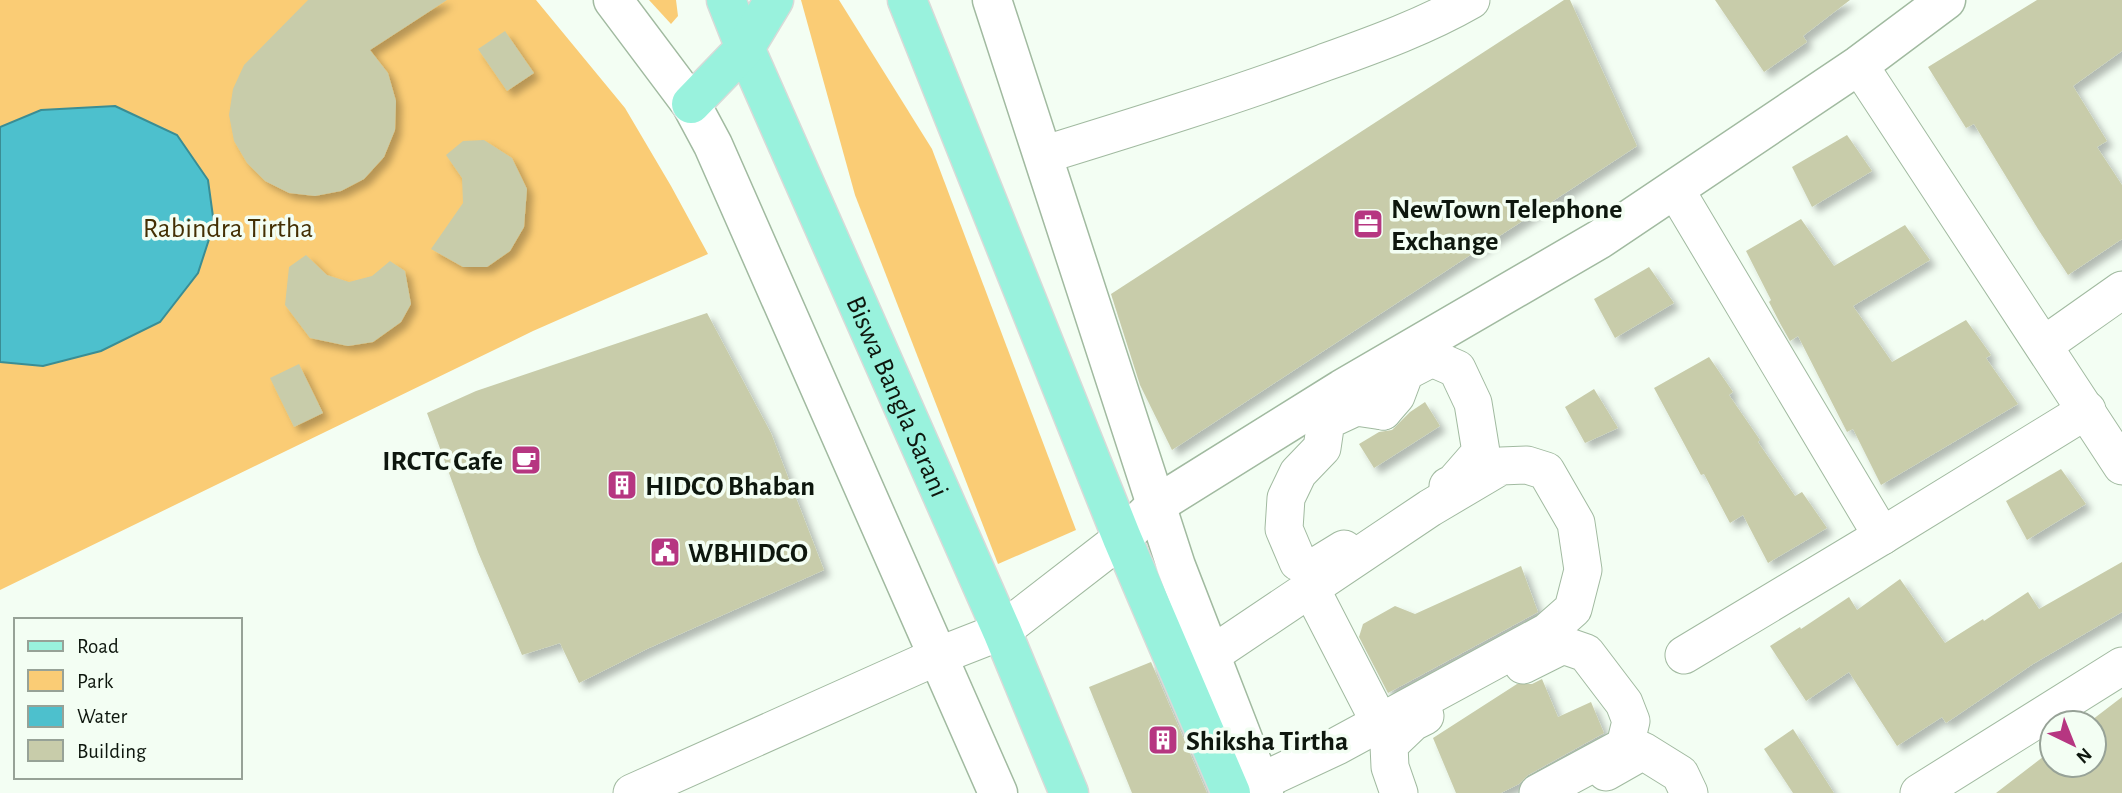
<svg xmlns="http://www.w3.org/2000/svg" width="2122" height="793" viewBox="0 0 2122 793" font-family="'Alegreya Sans',sans-serif">
	<defs>
		<filter id="shadow"><feDropShadow dx="6" dy="6" stdDeviation="3.5" flood-color="#0004"/></filter>
	</defs>
	<rect width="100%" height="100%" fill="#f3fef3"/>
	<g fill="#facc75">
		<polygon points="0,0 536,0 625,108 671,186 708,254 533,331 0,590"/>
		<polygon points="649,0 676,0 678,16 671,24"/>
		<polygon points="801,0 839,0 932,149 1076,530 998,564 855,195"/>
	</g>
	<polygon fill="#4dc0cd" stroke="#3a8d94" stroke-width="2" points="115,106 177,135 208,180 214,224 198,273 160,322 101,351 43,366 0,362 0,127 41,110"/>
	<g fill="#c8ccaa" filter="url(#shadow)">
		<polygon points="308,0 447,0 370,50 388,73 396,101 395,130 384,157 364,179 341,191 315,196 289,193 265,181 247,163 234,141 229,115 233,89 244,65"/>
		<polygon points="1564,0 1570,0 1637,146 1172,450 1140,385 1111,294"/>
		<polygon points="1715,0 1850,0 1803,36 1807,42 1764,72"/>
		<polygon points="2037,0 2122,0 2122,51 2073,86 2107,141 2097,147 2122,185 2122,239 2068,275 2038,229 1974,124 1966,128 1928,67"/>
		<polygon points="505,31 534,73 507,91 478,49"/>
		<polygon points="1847,135 1872,171 1812,207 1792,167"/>
		<polygon points="484,140 512,158 527,189 524,227 510,251 487,267 463,267 431,249 463,203 462,178 446,155 463,141"/>
		<polygon points="1801,219 1834,266 1905,225 1930,260 1853,306 1892,362 1966,320 1991,355 1986,358 2018,404 1881,485 1853,429 1847,432 1798,336 1790,341 1781,325 1769,302 1771,300 1746,251"/>
		<polygon points="306,255 327,275 349,282 372,276 390,261 405,271 411,304 401,322 373,342 348,346 310,338 285,305 289,267"/>
		<polygon points="1649,267 1674,303 1615,338 1594,299"/>
		<polygon points="707,313 771,433 824,570 649,648 579,683 560,643 522,655 478,552 427,413 476,391"/>
		<polygon points="1709,357 1733,392 1729,395 1760,440 1758,442 1795,496 1802,492 1827,528 1768,563 1743,515 1730,523 1704,474 1701,475 1654,388"/>
		<polygon points="299,364 323,413 294,427 270,378"/>
		<polygon points="1594,389 1618,428 1585,443 1565,407"/>
		<polygon points="1425,402 1440,426 1374,468 1359,444 1379,432 1392,430 1410,412"/>
		<polygon points="2061,469 2086,504 2027,540 2006,501"/>
		<polygon points="2122,562 2122,612 2033,664 1946,723 1942,717 1897,746 1849,672 1806,701 1770,646 1800,627 1801,629 1849,597 1857,610 1900,579 1945,643 1983,619 1984,621 2028,592 2039,609"/>
		<polygon points="1521,566 1538,612 1388,693 1359,637 1363,624 1395,606 1415,614"/>
		<polygon points="1151,662 1207,793 1132,793 1089,687"/>
		<polygon points="1542,679 1558,717 1591,702 1604,733 1528,775 1519,784 1501,793 1456,793 1433,738 1517,684 1532,684"/>
		<polygon points="2122,697 2122,793 1996,793 2052,750 2052,765 2094,765 2094,723 2088,723"/>
		<polygon points="1793,729 1834,793 1793,793 1764,749"/>
	</g>
	<g fill="none" stroke-linecap="round" stroke-linejoin="round">
		<g stroke="#a1baa0" stroke-width="39">
			<g id="minor">
				<polyline points="1859,65 2122,466"/>
				<path d="M1043,155c94,-29 188,-58 280,-92 50,-18 101,-36 148,-63"/>
				<polyline points="1675,189 1882,536"/>
				<polyline points="2044,345 2122,290"/>
				<polyline points="1361,378 1383,411 1396,396 1405,372 1432,358 1457,369 1473,403 1481,452 1454,483 1448,486"/>
				<polyline points="1344,549 1313,568 1298,562 1284,529 1286,498 1298,473 1322,448 1326,421 1356,407 1383,411"/>
				<polyline points="1311,589 1380,723"/>
				<polyline points="1211,655 1430,508 1501,466 1527,465 1546,471 1576,523 1583,570 1573,609 1547,632 1337,746 1260,782"/>
				<polyline points="1684,655 1882,536 2087,410"/>
				<polyline points="1523,665 1563,645 1586,653 1624,703 1631,721 1625,746 1538,793"/>
				<polyline points="1606,772 1643,751 1680,774 1689,793"/>
				<polyline points="632,793 938,656 1002,631 1122,538"/>
				<polyline points="1399,793 1390,767 1389,745 1413,722 1425,716"/>
				<polyline points="1919,793 2122,666"/>
			</g>
		</g>
		<g stroke="#a1baa0" stroke-width="41">
			<g id="tertiary">
				<polyline points="613,0 691,104 713,145 998,793"/>
				<polyline points="992,0 1176,566 1264,793"/>
				<polyline points="1122,538 1156,505 1342,389 1600,239 1859,65 1946,0"/>
			</g>
		</g>
		<g stroke="#d8dad8" stroke-width="41">
			<g id="primary">
				<path id="s1" d="M726,0l19,48 257,583 67,162"/>
				<polyline points="907,0 1122,538 1231,793"/>
				<polyline points="691,104 745,48 774,0"/>
			</g>
		</g>
		<use href="#minor" stroke="#fff" stroke-width="37"/>
		<use href="#tertiary" stroke="#fff" stroke-width="38"/>
		<use href="#primary" stroke="#99f2dd" stroke-width="38"/>
	</g>
	<defs>
		<g id="office-square" transform="scale(1.575)"><rect x="-9" y="-9" width="18" height="18" rx="4" fill="#b63681" stroke="#f3fef3"/><path d="M-6-3h4V-5.5h4V-3h4V5H-6ZM-1-4.5V-3h2v-1.5ZM-6 0V1H6V0Z" fill="#fff"/></g>
		<g id="cafe-square" transform="scale(1.575)"><rect x="-9" y="-9" width="18" height="18" rx="4" fill="#b63681" stroke="#f3fef3"/><path d="M-5.5-4.5H6V0H3Q3 3.5 0 3.5H-2.5Q-5.5 3.5-5.5 0ZM3-3.2v2h1.7v-2ZM-6 4.5H4V6H-6Z" fill="#fff"/></g>
		<g id="building-square" transform="scale(1.575)"><rect x="-9" y="-9" width="18" height="18" rx="4" fill="#b63681" stroke="#f3fef3"/><path d="M-4-6H4V6H1V3H-1V6H-4ZM-2.5-4.3h1.7v1.8h-1.7ZM.8-4.3h1.7v1.8H.8ZM-2.5-1h1.7V.8h-1.7ZM.8-1h1.7V.8H.8Z" fill="#fff"/></g>
		<g id="civic-square" transform="scale(1.575)"><rect x="-9" y="-9" width="18" height="18" rx="4" fill="#b63681" stroke="#f3fef3"/><path d="M-.6-6.5H3V-4.5H.6V-3L4-1V1h2V6H-6V1h2V-1L-.6-3ZM-1.2 2.5V6h2.4V2.5Z" fill="#fff"/></g>
	</defs>
	<g fill-rule="evenodd">
		<use href="#office-square" x="1368" y="224"/>
		<use href="#cafe-square" x="526" y="460"/>
		<use href="#building-square" x="622" y="485"/>
		<use href="#civic-square" x="665" y="552"/>
		<use href="#building-square" x="1163" y="740"/>
	</g>
	<g text-anchor="middle" stroke-width="7" stroke-linejoin="round" paint-order="stroke">
		<g font-size="28" font-weight="bold" fill="#0e170e" stroke="#f3fef3" text-anchor="start">
			<text x="1391" y="218">NewTown Telephone<tspan x="1391" dy="32">Exchange</tspan></text>
			<text x="503" y="470" text-anchor="end">IRCTC Cafe</text>
			<text x="645" y="495">HIDCO Bhaban</text>
			<text x="688" y="562">WBHIDCO</text>
			<text x="1186" y="750">Shiksha Tirtha</text>
		</g>
		<g font-size="28" fill="#443004" stroke="#f3fef3">
			<text x="228" y="237">Rabindra Tirtha</text>
		</g>
		<g font-size="28" fill="#0e170e" stroke="#f3fef3">
			<text dy="10" stroke="none"><textPath href="#s1" startOffset="432">Biswa Bangla Sarani</textPath></text>
		</g>
	</g>
	<rect x="14" y="618" width="228" height="161" fill="#f3fef3" stroke="#97a297" stroke-width="2"/>
	<rect x="28" y="641" width="35" height="10" fill="#99f2dd" stroke="#97a297" stroke-width="2"/>
	<text x="77" y="653" font-size="21" fill="#0e170e">Road</text>
	<rect x="28" y="670" width="35" height="21" fill="#facc75" stroke="#97a297" stroke-width="2"/>
	<text x="77" y="688" font-size="21" fill="#0e170e">Park</text>
	<rect x="28" y="706" width="35" height="21" fill="#4dc0cd" stroke="#97a297" stroke-width="2"/>
	<text x="77" y="723" font-size="21" fill="#0e170e">Water</text>
	<rect x="28" y="740" width="35" height="21" fill="#c8ccaa" stroke="#97a297" stroke-width="2"/>
	<text x="77" y="758" font-size="21" fill="#0e170e">Building</text>
	<g transform="translate(2073 744) rotate(137)"><circle r="33" fill="#f3fef3" stroke="#97a297" stroke-width="2"/>
	<path d="M0-5L12 26L0 18L-12 26Z" fill="#b63681"/>
	<text y="-10" font-size="19" font-weight="bold" text-anchor="middle" fill="#0e170e">N</text>
	</g>
</svg>
